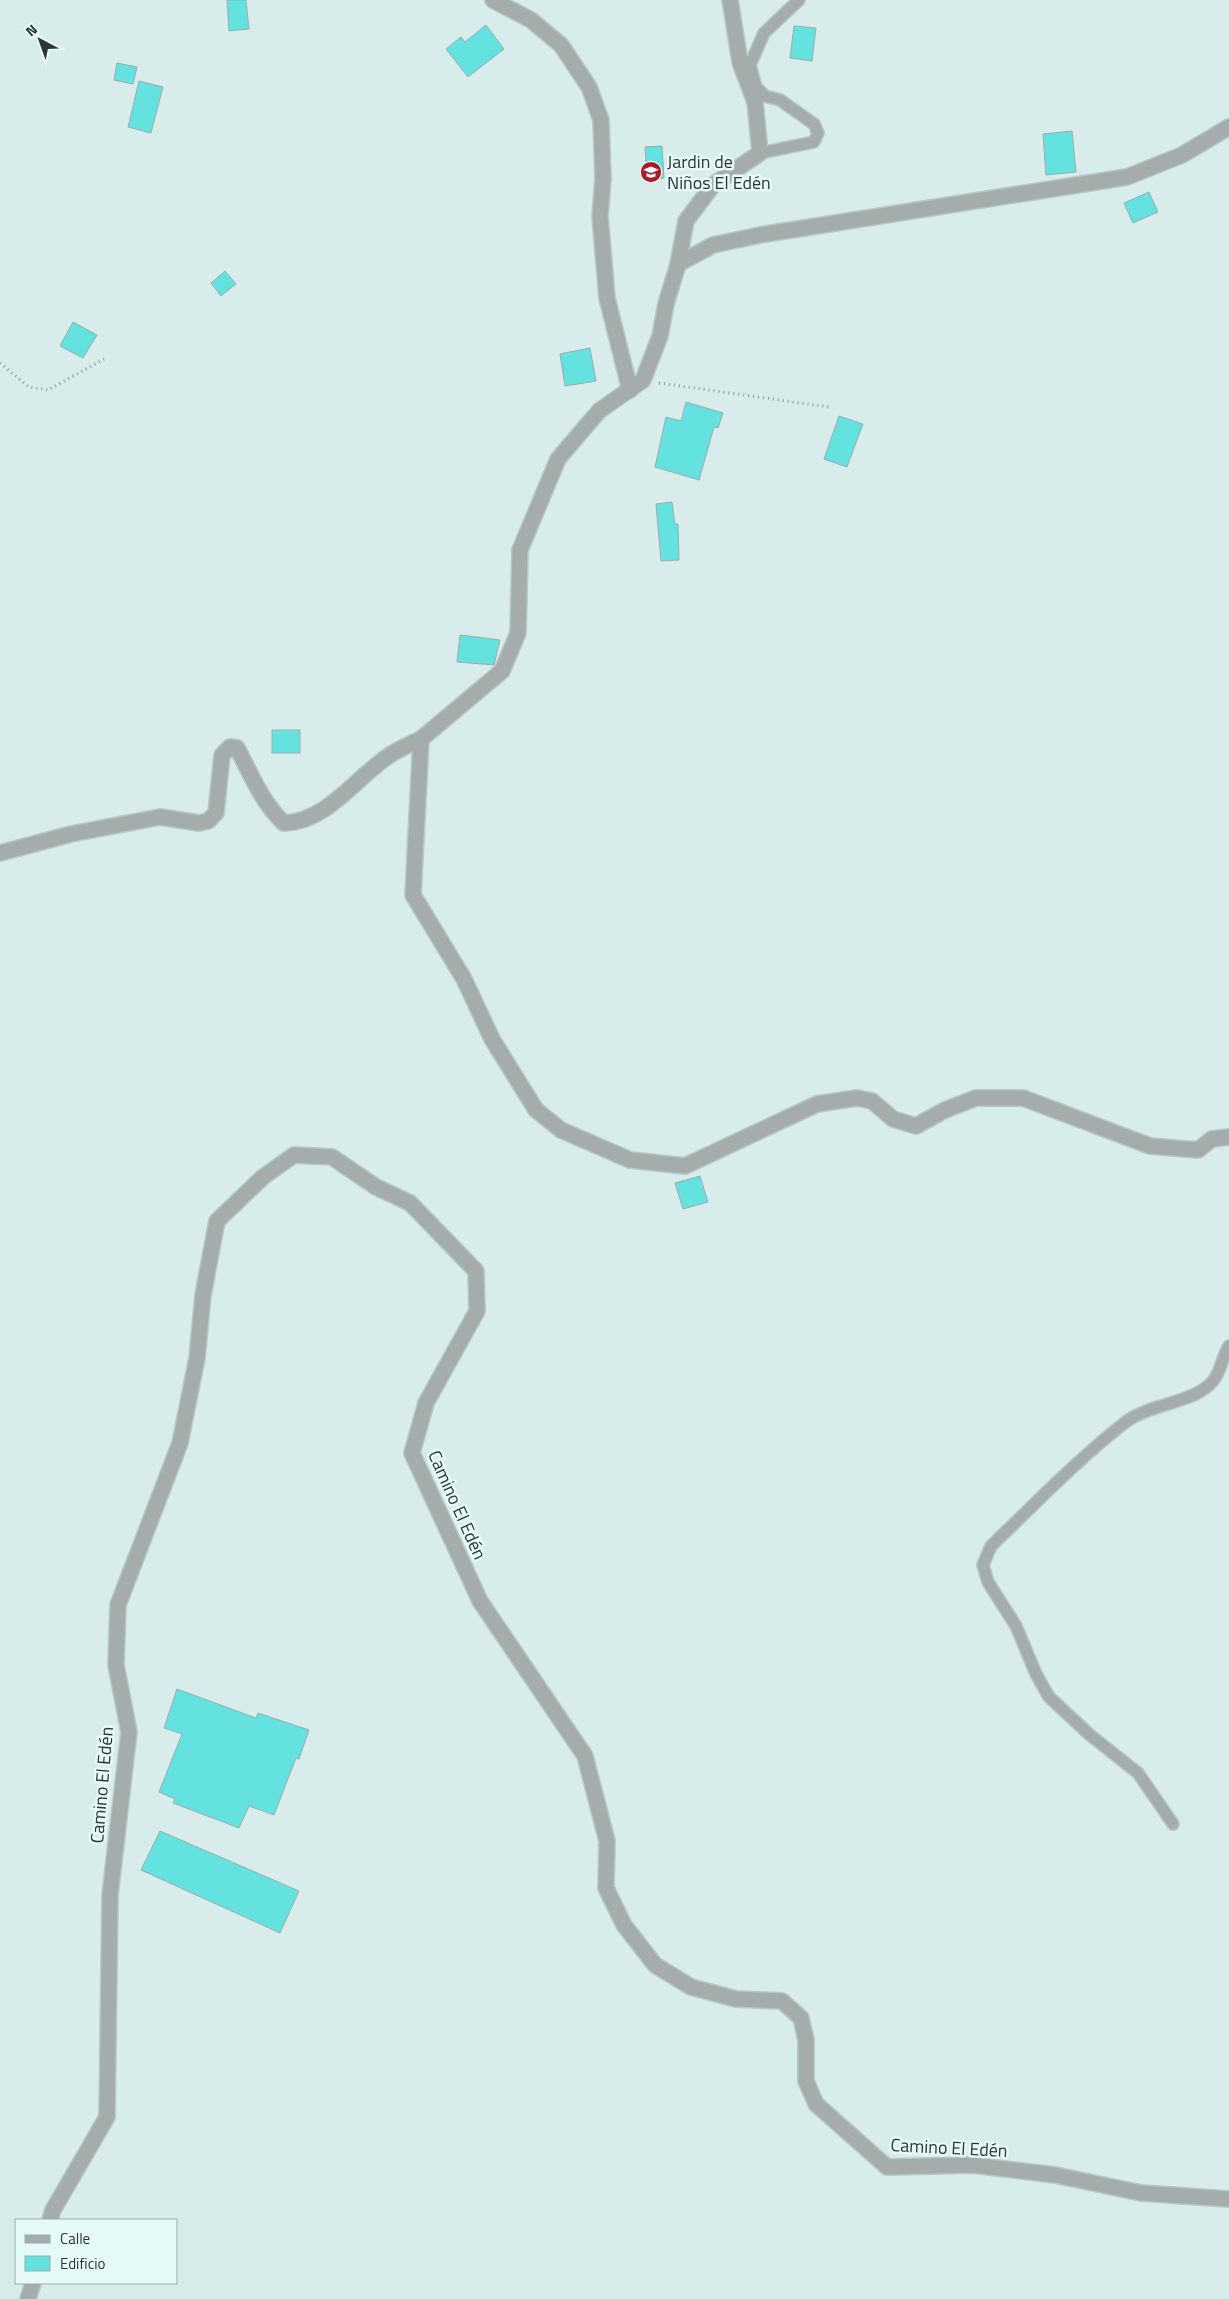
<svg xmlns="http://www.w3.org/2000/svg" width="1229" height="2299" viewBox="0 0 1229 2299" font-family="'Titillium Web',sans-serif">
	<rect width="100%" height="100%" fill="#d8eceb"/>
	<g fill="#64e2e0" stroke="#9aadac">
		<polygon points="227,0 246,0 249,29 229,31"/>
		<polygon points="486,25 504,49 468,77 446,49 461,37 465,42"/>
		<polygon points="794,26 816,28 812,61 790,58"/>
		<polygon points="117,63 137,67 133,84 114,80"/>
		<polygon points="139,81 163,87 151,133 128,127"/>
		<polygon points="1072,131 1076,172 1046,175 1043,134"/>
		<polygon points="662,146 664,178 647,180 645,147"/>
		<polygon points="1149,192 1158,212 1133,223 1124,203"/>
		<polygon points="225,271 236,284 221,296 211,283"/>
		<polygon points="73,322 97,335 83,358 60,346"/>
		<polygon points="590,348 596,381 565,386 560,354"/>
		<polygon points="686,402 723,413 718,428 714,427 699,480 655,467 666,417 681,421"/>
		<polygon points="839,416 863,424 847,467 824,459"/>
		<polygon points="672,502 675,524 678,524 679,560 661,561 656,504"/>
		<polygon points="460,635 500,640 494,665 457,662"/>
		<rect x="272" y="730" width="28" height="23"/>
		<polygon points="700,1176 708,1202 683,1209 675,1183"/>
		<polygon points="177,1689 256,1718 258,1713 309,1730 299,1759 296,1758 274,1815 249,1806 239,1828 173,1803 175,1799 159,1792 182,1734 164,1728"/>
		<polygon points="160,1831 299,1891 280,1933 141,1870"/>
	</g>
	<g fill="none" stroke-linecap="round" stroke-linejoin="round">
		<g stroke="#b6c8c7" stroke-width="14">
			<g id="lane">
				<polyline points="760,153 814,142 818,133 814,124 780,100 765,96 756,87 750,65 764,33 799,0"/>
				<path d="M1173,1824l-35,-51 -48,-38 -41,-38 -13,-23 -20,-48 -28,-44 -5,-17 8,-19c44,-42 89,-89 136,-125 25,-18 68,-18 86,-40 8,-9 9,-24 16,-35"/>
			</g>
		</g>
		<g stroke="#b6c8c7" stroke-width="18">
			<g id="street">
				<polyline points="493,0 531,20 561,45 589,87 601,120 603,179 600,216 607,298 630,390"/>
				<polyline points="1229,127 1182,155 1127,177 760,235 713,245 678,264 666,304 660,336 643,380 599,411 558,459 520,550 518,633 502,671 421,739 413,895 464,979 492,1039 536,1110 561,1130 630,1160 685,1166 817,1104 857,1098 872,1101 893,1119 916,1126 945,1110 976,1098 1023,1098 1150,1146 1198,1150 1212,1139 1229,1137"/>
				<polyline points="678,264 686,221 713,185 760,153 755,102 740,62 730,0"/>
				<path d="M0,853l71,-19 89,-17 39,6 9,-2 8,-8 6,-58 8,-8 7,1c14,26 25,55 47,75 43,-1 72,-46 106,-68 9,-6 20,-11 31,-16"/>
				<polyline points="50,2220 53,2210 107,2117 110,1895 129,1732 116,1665 118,1605 180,1443 197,1358 203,1295 217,1221 263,1177 294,1155 332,1157 376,1187 410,1203 476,1271 477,1311 426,1403 412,1453 480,1601 585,1756 607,1841 606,1888 624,1925 655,1965 691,1987 736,1999 782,2001 801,2018 806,2040 806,2081 816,2104 887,2167 973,2165 1055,2175 1141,2193 1229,2199"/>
				<polyline points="28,2299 33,2283"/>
			</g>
		</g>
		<g stroke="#899796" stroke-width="3" stroke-dasharray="1 4" stroke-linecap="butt">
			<polyline points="0,363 29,387 48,390 104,359"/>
			<polyline points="659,383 829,407"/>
		</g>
		<use href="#lane" stroke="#a4acac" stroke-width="11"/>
		<use href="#street" stroke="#a4acac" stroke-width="15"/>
	</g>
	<defs>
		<g id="school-disc" transform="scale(1.125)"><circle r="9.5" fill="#ad1a27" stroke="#e5f9f8"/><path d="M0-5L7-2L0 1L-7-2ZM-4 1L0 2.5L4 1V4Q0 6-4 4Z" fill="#fff"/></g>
	</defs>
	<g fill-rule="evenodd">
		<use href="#school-disc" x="651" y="172"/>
	</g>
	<g text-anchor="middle" stroke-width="5" stroke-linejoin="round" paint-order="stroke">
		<g font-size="18" fill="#2e3635" stroke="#e5f9f8" text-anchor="start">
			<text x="667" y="168">Jardin de<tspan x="667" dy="21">Niños El Edén</tspan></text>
		</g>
		<g font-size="18" fill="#2e3635" stroke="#e5f9f8">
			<text transform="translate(457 1505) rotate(66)" y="6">Camino El Edén</text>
			<text transform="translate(102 1785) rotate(-85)" y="6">Camino El Edén</text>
			<text transform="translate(949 2148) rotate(3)" y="6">Camino El Edén</text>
		</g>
	</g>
	<rect x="15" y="2219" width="162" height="65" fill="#e5f9f8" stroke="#9cabaa"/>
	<rect x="25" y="2235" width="25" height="8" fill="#a4acac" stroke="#9cabaa"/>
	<text x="60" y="2244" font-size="15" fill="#2e3635">Calle</text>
	<rect x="25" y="2256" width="25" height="15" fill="#64e2e0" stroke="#9cabaa"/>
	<text x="60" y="2269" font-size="15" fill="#2e3635">Edificio</text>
	<g transform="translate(40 40) rotate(319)" stroke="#e5f9f8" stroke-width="4" paint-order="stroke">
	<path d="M0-4L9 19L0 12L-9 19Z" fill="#2e3635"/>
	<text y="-8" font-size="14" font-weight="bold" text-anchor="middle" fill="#2e3635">N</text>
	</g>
</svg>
